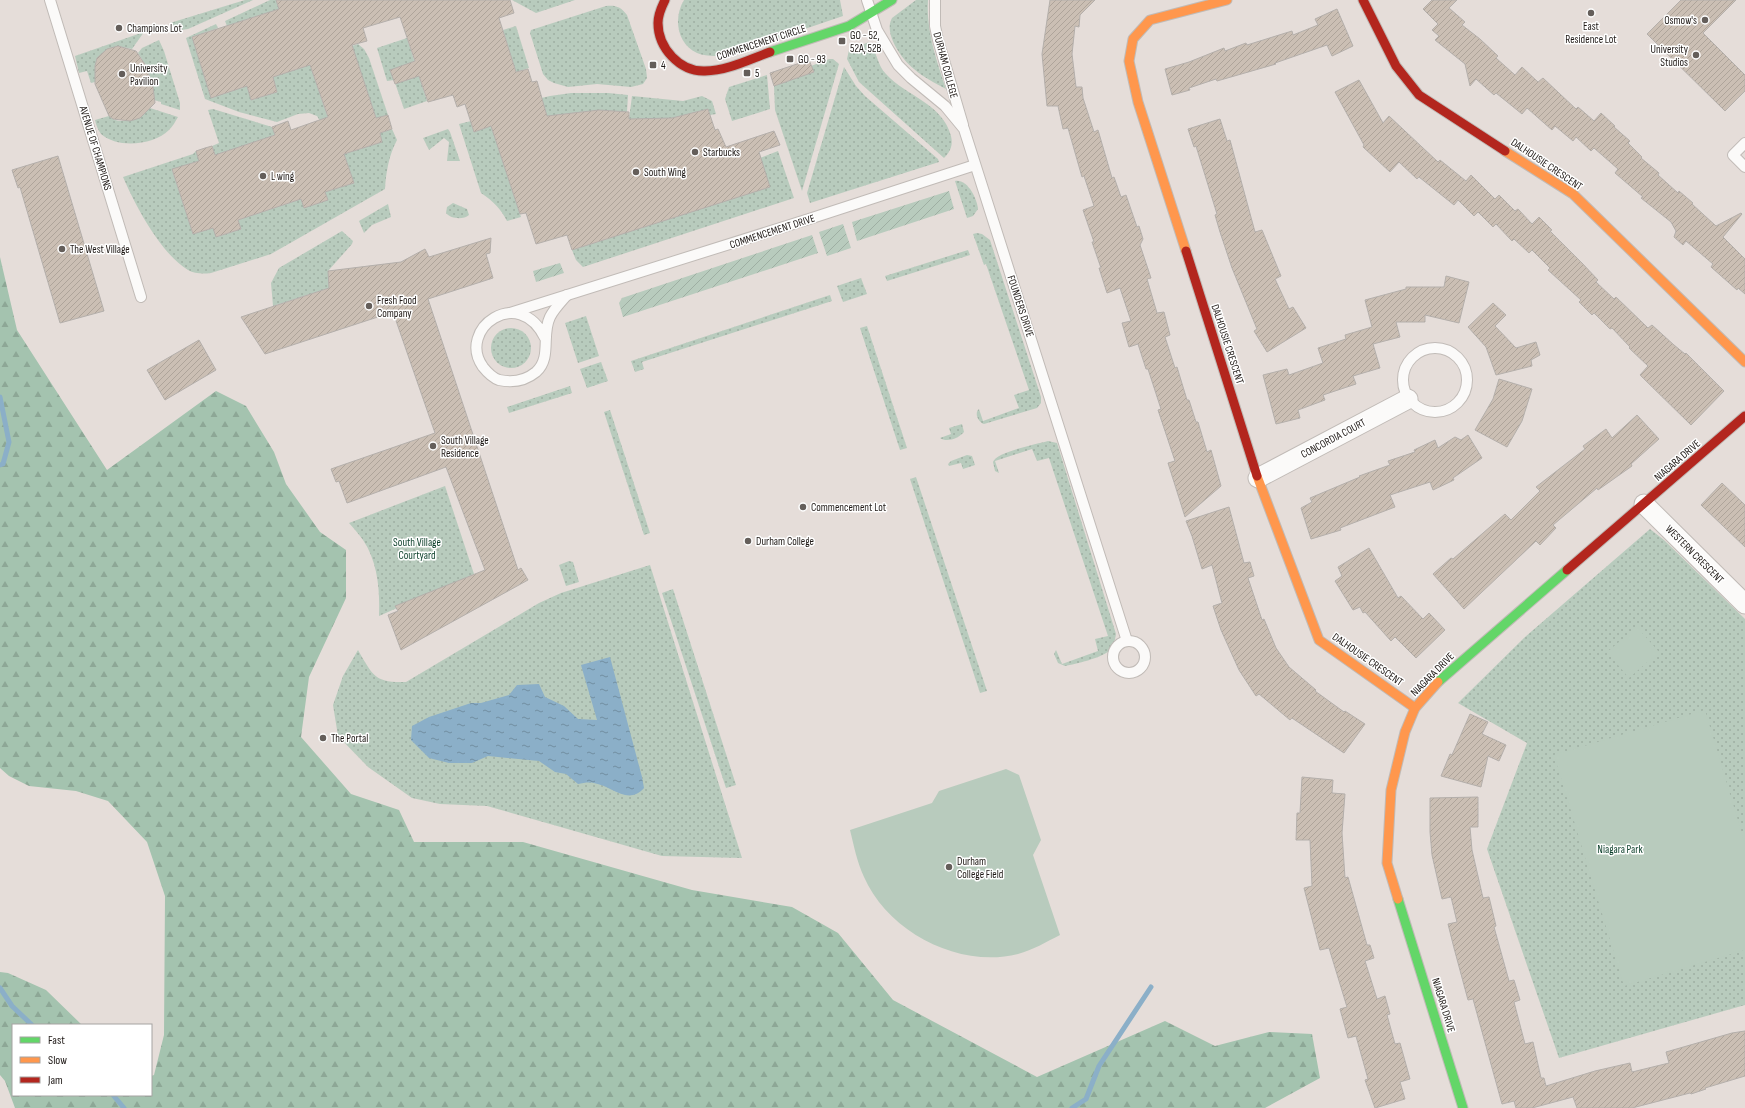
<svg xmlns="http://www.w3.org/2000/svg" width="1745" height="1108" viewBox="0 0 1745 1108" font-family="'Sofia Sans Condensed',sans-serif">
	<defs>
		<pattern id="grass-dots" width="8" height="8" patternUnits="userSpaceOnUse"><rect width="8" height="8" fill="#b8cbbd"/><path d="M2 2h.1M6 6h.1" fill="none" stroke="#9eaea2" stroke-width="1.8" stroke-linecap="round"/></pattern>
		<pattern id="forest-firs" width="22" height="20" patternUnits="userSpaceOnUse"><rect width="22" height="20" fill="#a4c3af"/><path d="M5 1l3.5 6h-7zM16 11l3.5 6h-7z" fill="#8da796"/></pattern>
		<pattern id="garden-furrows" width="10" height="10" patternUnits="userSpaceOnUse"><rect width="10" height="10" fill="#b8cbbd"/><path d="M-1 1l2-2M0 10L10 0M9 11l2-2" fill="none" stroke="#9eaea2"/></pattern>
		<pattern id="water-ripples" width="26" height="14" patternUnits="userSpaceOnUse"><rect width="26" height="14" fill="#8bafc8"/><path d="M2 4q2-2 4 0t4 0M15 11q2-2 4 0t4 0" fill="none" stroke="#718ea1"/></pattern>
		<pattern id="building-hatch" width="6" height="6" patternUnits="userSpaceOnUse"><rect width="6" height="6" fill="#cbbfb4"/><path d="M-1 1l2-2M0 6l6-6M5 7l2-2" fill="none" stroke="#aea49a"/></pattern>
	</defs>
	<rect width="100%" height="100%" fill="#e5ddd9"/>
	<g fill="url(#grass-dots)">
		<polygon points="245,0 253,0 188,29 181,30 170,23"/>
		<polygon points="270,0 276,0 286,32 274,35 266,13 227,26 225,21"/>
		<polygon points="512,0 575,0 536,13"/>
		<path d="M684,0h156l3,16 -115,39c-10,1 -21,2 -31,-2 -20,-9 -24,-35 -13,-53z"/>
		<path d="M916,0h12c-2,31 9,61 18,89 -11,-6 -23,-12 -32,-20 -12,-9 -31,-36 -22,-51z"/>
		<path d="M606,6c10,-1 15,1 21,9l19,54 1,9 -4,6 -12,3 -34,-3 -29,3 -14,-4 -6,-3 -5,-6 -13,-41 1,-3z"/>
		<polygon points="216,24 218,28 192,37 211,98 247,86 252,100 277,92 273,77 310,65 333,133 322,124 317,116 309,113 298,114 277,122 239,112 205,99 186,38"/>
		<polygon points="516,26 529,68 516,72 503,30"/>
		<polygon points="144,32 132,49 118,46 107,49 97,58 95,66 95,82 91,83 87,71 79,73 75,56"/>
		<polygon points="407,38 427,101 404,109 394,80 387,81 377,48"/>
		<path d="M159,40l5,11 16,52v7l-19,-6v-2l-7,-2c-1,-18 -6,-32 -16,-47l4,-5z"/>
		<path d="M869,42c8,9 8,23 17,32 20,22 57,30 65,62 2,9 0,15 -7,22l-85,-76 -12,-23 2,-9z"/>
		<polygon points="358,44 364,49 369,58 388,115 376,118 352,46"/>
		<polygon points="829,59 833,59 839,64 802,191 775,110 774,86 814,72 811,66"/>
		<polygon points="844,67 856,86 865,96 938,159 939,162 810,203 807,193"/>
		<polygon points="767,75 770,109 732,121 725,99 729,87"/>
		<polygon points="571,93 608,93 628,95 627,112 599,110 547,116 545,110 533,100 550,96"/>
		<polygon points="632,96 683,101 702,96 712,101 716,114 710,115 708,109 672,118 629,119"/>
		<path d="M150,108l28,9c-3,5 -5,9 -9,13 -15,15 -51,19 -68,4 -3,-4 -5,-9 -6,-14l14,-4c13,12 29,0 41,-8z"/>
		<polygon points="213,109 272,127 275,135 215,155 212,146 219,143 208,110"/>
		<path d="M471,121l3,11 17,-6 30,91 -14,4c-6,-12 -14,-20 -26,-28l-22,-69z"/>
		<path d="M392,129l5,11c-8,15 -11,32 -12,49l-114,65 -60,19c-8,1 -16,1 -23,-3 -27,-16 -53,-65 -65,-93l70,-23 3,-3 3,10 -27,9 21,64 20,-6 4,9 24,-8 -3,-9 63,-21 3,9 24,-8 -3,-8 29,-9 -10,-29 38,-12 -2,-9z"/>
		<polygon points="448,129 450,132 460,161 447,161 449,142 444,138 429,150 423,138"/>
		<polygon points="778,151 794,198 583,267 576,260 572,250 769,187 760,158"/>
		<path d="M955,181c13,-2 22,18 23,28l-5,7 -6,2z"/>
		<path d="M453,203l14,6 2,6c-6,5 -18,4 -23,-2l1,-6z"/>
		<polygon points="388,204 391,217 372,225 364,233 359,221"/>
		<polygon points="342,231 353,241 352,244 328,271 329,288 273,306 271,283 279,268"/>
		<path d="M977,233l5,1 8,6 51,157v6l-4,5 -53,16c-6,-2 -10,-11 -5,-15l4,12 36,-13 -5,-13 15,-5 -43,-126 -2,1 -11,-31z"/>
		<polygon points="968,250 970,255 887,281 885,276"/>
		<polygon points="861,278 867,294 843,302 837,286"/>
		<polygon points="830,295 832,301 642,362 644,369 635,372 631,361"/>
		<polygon points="586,316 599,356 578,363 565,323"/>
		<polygon points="867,326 907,448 900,450 860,328"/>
		<circle cx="511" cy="348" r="20"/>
		<polygon points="601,362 608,381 587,388 580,369"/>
		<polygon points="570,386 572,393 509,413 507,407"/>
		<polygon points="610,410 650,533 644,535 604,412"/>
		<path d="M962,424l2,8c-5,6 -17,11 -24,6l11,-4 -2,-6z"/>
		<path d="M1048,441l9,2 59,191c-1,6 -2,12 -7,17 -8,7 -33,13 -44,15l-7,-3 -4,-9 2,-4 6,14 36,-13 -3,-12 13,-3 -59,-178 -12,3 -5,-12 -37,12 4,12 -4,-2 -2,-9c3,-10 44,-18 55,-21z"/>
		<polygon points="967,455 972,456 975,465 963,469 961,463 949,466 948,464 951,461"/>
		<polygon points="916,477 987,691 980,693 910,479"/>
		<path d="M445,486l29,88 -95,42c1,-25 -1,-54 -16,-76 -4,-6 -9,-11 -14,-17z"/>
		<polygon points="1650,529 1664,540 1745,619 1745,1005 1559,1058 1487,849 1527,743 1458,703 1525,637"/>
		<polygon points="569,561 573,562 579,582 566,586 559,565"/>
		<path d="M650,565l92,293 -80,-2 -175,-50 -47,-2 -28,-6 -44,-31 -30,-31 -5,-31 10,-29 15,-26c15,26 17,33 48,32l133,-79 22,-10z"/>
		<polygon points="673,589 736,785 726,788 662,593"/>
	</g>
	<polygon fill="url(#forest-firs)" points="0,257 17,330 107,470 216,391 246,406 274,452 286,484 320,532 346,550 346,598 309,677 301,737 351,794 399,810 414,842 523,842 692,890 792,907 838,933 893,1000 1037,1077 1165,1021 1215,1046 1269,1032 1312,1034 1320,1078 1265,1108 15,1108 5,1081 0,1075 0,972 8,973 46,990 82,1025 13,1025 13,1095 151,1095 151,1076 154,1075 164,1035 165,896 147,842 108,801 76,791 29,786 9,776 0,768"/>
	<g fill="url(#garden-furrows)">
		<polygon points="949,191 954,209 857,241 852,222"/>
		<polygon points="843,224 851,248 827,256 819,232"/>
		<polygon points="812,235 818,253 623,317 619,303 622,298"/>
		<polygon points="560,263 564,273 536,282 533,271"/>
	</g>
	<g fill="#b8cbbd">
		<polygon points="1637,627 1659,652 1629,678 1607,652"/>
		<polygon points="1705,710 1745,844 1745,950 1624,986 1554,755"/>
		<path d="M1006,769l13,6 22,65 -8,15 27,80c-14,7 -27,15 -42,19 -59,15 -130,-22 -154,-77 -7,-15 -10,-31 -14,-47l82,-27 7,-12z"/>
	</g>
	<path fill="url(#water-ripples)" d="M610,657l32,120 2,11c-16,18 -32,-2 -50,-5 -5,-1 -11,0 -16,1l-12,-10 -11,-2 -16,-11 -51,-5 -16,7h-23l-20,-5 -18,-18 1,-14 17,-9 42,-14h10l28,-8 8,-10 22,-1 6,13 19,9 14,13 19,1 -16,-55z"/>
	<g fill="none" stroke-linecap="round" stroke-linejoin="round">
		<g stroke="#8bafc8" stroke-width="5">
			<polyline points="0,397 9,442 3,464 0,465"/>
			<polyline points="0,988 12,1006 32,1025"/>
			<polyline points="113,1095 124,1108"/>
			<polyline points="1072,1108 1086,1099 1099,1066 1151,987"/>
		</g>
	</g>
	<g fill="url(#building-hatch)" stroke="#b4afab">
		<polygon points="276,0 510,0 514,13 499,18 516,72 528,69 532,82 537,81 547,116 599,110 629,112 629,119 672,118 708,109 715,130 718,129 726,147 774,131 780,145 759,152 770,187 572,250 567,235 536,244 526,213 520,214 491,126 474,132 465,104 457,107 453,95 428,102 419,76 395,84 390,70 415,61 400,17 363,28 367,41 352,45 376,118 388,115 392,129 380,133 382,142 344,154 354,183 325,192 328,200 304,208 301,199 238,220 241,229 216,237 213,228 193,234 172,169 199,161 196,151 205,148 212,146 215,155 275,135 272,127 288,121 291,130 328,117 310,65 273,77 277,92 251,100 247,86 211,98 192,37 279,9"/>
		<polygon points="1050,0 1095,0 1080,15 1079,27 1075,26 1072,54 1076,87 1082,87 1083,98 1094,132 1098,130 1112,178 1114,177 1121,197 1126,195 1137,227 1139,226 1143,239 1140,245 1151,278 1147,279 1157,313 1164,312 1170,335 1165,337 1175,368 1177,367 1187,400 1189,400 1196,422 1198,422 1207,452 1211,450 1221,486 1185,517 1168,463 1175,461 1158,410 1161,409 1148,369 1146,369 1138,344 1129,347 1122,323 1131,321 1120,288 1107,293 1099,268 1101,268 1092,242 1094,242 1083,210 1094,206 1084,176 1082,177 1068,128 1063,129 1058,106 1047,106 1042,54"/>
		<polygon points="1432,0 1457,0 1449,8 1465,22 1462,25 1480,39 1498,56 1496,58 1515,75 1522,67 1538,82 1543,78 1576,109 1578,107 1594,121 1601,113 1615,126 1614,127 1630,141 1628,143 1642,157 1641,158 1659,173 1658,175 1678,193 1679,191 1693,203 1692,204 1716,226 1741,213 1742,214 1723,237 1745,259 1745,294 1738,288 1737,290 1711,267 1713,264 1686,241 1683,245 1674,237 1676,231 1671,222 1641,198 1643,197 1615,173 1618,169 1594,148 1591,151 1576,137 1573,141 1555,126 1552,130 1527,108 1522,114 1496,93 1494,95 1476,79 1470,86 1465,64 1435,40 1439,36 1432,30 1438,24 1423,9"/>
		<polygon points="1681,0 1736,0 1703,33 1745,75 1745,91 1725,111 1647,34"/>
		<polygon points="1337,9 1353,46 1332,56 1327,45 1275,63 1276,64 1217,81 1216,79 1189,88 1190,90 1172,95 1165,69 1189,62 1224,48 1225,51 1246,43 1247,45 1292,31 1293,35 1318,25 1315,19"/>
		<polygon points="118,46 136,51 146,66 153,87 155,103 140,118 130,121 113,119 109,116 95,84 95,66 97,58 107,49"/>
		<polygon points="809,60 814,72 774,86 770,73"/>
		<polygon points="1359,80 1383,123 1389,116 1438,162 1440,160 1466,181 1471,175 1495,199 1499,195 1515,211 1518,209 1532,224 1539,217 1552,230 1550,231 1582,263 1598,280 1596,282 1614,299 1616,297 1648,328 1652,325 1674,345 1685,354 1686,353 1724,391 1691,425 1640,375 1648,366 1629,348 1630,347 1612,328 1610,329 1594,313 1592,315 1579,302 1581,300 1548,270 1550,268 1532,250 1529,253 1514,239 1512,241 1496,224 1493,227 1478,212 1474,216 1458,200 1454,205 1419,177 1417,179 1399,162 1390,172 1363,147 1364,145 1335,92"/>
		<polygon points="1220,119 1227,141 1230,140 1255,232 1262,230 1281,276 1275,279 1289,309 1293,307 1306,328 1267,352 1254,331 1257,329 1232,268 1220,232 1215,215 1217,214 1196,146 1194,147 1188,129"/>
		<polygon points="58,156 104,311 60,323 20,187 18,188 12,170"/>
		<polygon points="491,238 490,253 486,254 493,278 428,299 518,570 521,568 528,580 401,650 388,615 398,611 395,606 485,570 446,467 347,503 339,481 336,482 331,469 435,433 393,312 265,354 241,317 329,288 328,271 401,262 425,249 429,257"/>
		<polygon points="1446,276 1469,282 1459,323 1425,315 1425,322 1396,322 1400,337 1373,344 1380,368 1353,376 1356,384 1323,395 1325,400 1298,410 1300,418 1276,424 1263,375 1287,369 1289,375 1323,363 1318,348 1346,339 1345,335 1372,327 1365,300 1406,289 1406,287 1444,287"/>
		<polygon points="1493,303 1506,315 1495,326 1516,348 1536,342 1540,355 1531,360 1532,366 1496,375 1486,347 1468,327"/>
		<polygon points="199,340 216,370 165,400 147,370"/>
		<polygon points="1499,379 1532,389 1522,421 1507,447 1475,430 1493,399"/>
		<polygon points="1637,415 1659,439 1631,464 1632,466 1598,490 1597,488 1553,525 1556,528 1540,545 1536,541 1464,609 1433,574 1451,558 1453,559 1505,514 1511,520 1540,491 1536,487 1585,449 1583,446 1606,429 1612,438"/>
		<polygon points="1468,435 1482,458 1453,478 1454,480 1433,490 1430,482 1390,495 1395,507 1340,528 1341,530 1311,539 1301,508 1312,502 1310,498 1360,477 1359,476 1390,465 1388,461 1415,452 1414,450 1435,440 1438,448 1455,437 1461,440"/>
		<polygon points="1722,483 1745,505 1745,547 1701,505"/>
		<polygon points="1229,507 1244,563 1250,562 1254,576 1248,578 1262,620 1264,619 1276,648 1289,667 1316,690 1315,691 1344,712 1345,711 1365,724 1344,753 1292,718 1290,720 1259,694 1256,696 1239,670 1221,630 1213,606 1222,603 1212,565 1202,569 1192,536 1186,521"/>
		<polygon points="1369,548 1398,598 1401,596 1423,619 1429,613 1445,630 1416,658 1395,637 1391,641 1365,612 1363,613 1360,607 1353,610 1335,581 1342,576 1338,567"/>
		<polygon points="1470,714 1488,722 1482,734 1506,745 1499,761 1488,756 1481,787 1441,776 1450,754 1452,755"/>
		<polygon points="1302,777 1333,780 1332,793 1345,794 1342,833 1345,878 1348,877 1367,945 1370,945 1374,958 1365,961 1377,999 1385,996 1390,1014 1387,1015 1395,1044 1400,1043 1410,1079 1400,1082 1405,1099 1375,1108 1365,1080 1368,1079 1356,1036 1348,1038 1340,1009 1347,1007 1329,948 1320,950 1304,888 1312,886 1310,840 1296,840 1297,813 1300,813"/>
		<polygon points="1478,797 1478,827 1470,827 1472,850 1483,898 1489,897 1496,926 1494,927 1509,981 1514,980 1520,1000 1514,1002 1525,1044 1533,1042 1541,1078 1544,1078 1546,1086 1595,1071 1630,1063 1632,1072 1669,1063 1666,1052 1732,1033 1745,1031 1745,1076 1705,1088 1706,1089 1691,1094 1690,1093 1632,1108 1577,1108 1573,1097 1532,1108 1516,1108 1514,1101 1502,1104 1473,999 1468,1000 1454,948 1448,924 1457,922 1451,897 1442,899 1432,855 1430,832 1430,798"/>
	</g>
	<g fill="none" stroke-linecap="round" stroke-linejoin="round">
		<g stroke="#c1bbb7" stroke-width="12">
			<g id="lane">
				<polyline points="50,0 141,297"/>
				<polyline points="867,0 877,30 898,65 911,78 945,106 964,129 1127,641"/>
				<polyline points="935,0 935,26 938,40 963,125"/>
				<polyline points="1745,143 1733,155 1745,167"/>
				<polyline points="510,313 809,219 975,165"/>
				<path d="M545,338c-26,-54 -89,-9 -62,29 4,5 10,11 16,13 14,3 26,1 37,-8 16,-14 5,-37 14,-55 4,-8 11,-15 17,-22"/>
				<circle cx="1435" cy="380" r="32"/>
				<circle cx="1129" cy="657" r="16"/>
			</g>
		</g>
		<g stroke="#c1bbb7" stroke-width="21">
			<g id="street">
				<polyline points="1258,478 1408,399"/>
				<polyline points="1644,504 1745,604"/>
			</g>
		</g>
		<g stroke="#c1bbb7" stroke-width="11">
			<g id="fast">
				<polyline points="770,52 849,26 892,0"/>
				<polyline points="1438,682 1567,570"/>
				<polyline points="1398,899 1463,1108"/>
			</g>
		</g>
		<g stroke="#c1bbb7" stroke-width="11">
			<g id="slow">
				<polyline points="1505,151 1573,194 1745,362"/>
				<polyline points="1186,251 1138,102 1129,61 1133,39 1150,20 1227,0"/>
				<polyline points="1257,476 1319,640 1415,708"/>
				<polyline points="1398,899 1387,863 1391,790 1405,732 1415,708 1438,682"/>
			</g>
		</g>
		<g stroke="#c1bbb7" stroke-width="11">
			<g id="jam">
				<path d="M665,0c-4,8 -7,15 -7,23 0,25 22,49 47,48 22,0 45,-12 65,-19"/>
				<polyline points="1363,0 1396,66 1419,95 1505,151"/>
				<polyline points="1186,251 1257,476"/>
				<polyline points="1567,570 1745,416"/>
			</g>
		</g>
		<use href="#lane" stroke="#fbfaf9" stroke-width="10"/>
		<use href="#street" stroke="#fbfaf9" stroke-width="19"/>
		<use href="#fast" stroke="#63d668" stroke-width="9"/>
		<use href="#slow" stroke="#ff974d" stroke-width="9"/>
		<use href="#jam" stroke="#b3261e" stroke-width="9"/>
	</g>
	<g fill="#645e5a" stroke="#fff" stroke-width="1.5">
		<circle cx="1591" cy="13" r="4"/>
		<circle cx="1705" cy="20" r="4"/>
		<circle cx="119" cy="28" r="4"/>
		<rect x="838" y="37" width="8" height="8" rx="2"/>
		<circle cx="1696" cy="55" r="4"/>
		<rect x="786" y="55" width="8" height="8" rx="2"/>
		<rect x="649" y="61" width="8" height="8" rx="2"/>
		<rect x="743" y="69" width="8" height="8" rx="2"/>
		<circle cx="122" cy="74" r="4"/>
		<circle cx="695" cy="152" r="4"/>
		<circle cx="636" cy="172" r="4"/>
		<circle cx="263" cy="176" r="4"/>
		<circle cx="62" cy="249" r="4"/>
		<circle cx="369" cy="306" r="4"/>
		<circle cx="433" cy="446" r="4"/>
		<circle cx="803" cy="507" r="4"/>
		<circle cx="748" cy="541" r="4"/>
		<circle cx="323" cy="738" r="4"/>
		<circle cx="949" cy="867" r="4"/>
	</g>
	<g text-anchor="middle" stroke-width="3" stroke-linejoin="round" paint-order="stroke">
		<g font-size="11" fill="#1f1916" stroke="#fff" text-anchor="start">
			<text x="1697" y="24" text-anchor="end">Osmow's</text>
			<text x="1591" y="30" text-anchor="middle">East<tspan x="1591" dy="13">Residence Lot</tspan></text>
			<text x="127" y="32">Champions Lot</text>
			<text x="850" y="39">GO - 52,<tspan x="850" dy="13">52A, 52B</tspan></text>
			<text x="1688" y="53" text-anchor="end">University<tspan x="1688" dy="13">Studios</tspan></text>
			<text x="798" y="63">GO - 93</text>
			<text x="661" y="69">4</text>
			<text x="130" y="72">University<tspan x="130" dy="13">Pavilion</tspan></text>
			<text x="755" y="77">5</text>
			<text x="703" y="156">Starbucks</text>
			<text x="644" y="176">South Wing</text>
			<text x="271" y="180">L wing</text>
			<text x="70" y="253">The West Village</text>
			<text x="377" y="304">Fresh Food<tspan x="377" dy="13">Company</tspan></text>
			<text x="441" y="444">South Village<tspan x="441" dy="13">Residence</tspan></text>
			<text x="811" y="511">Commencement Lot</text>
			<text x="756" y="545">Durham College</text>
			<text x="331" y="742">The Portal</text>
			<text x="957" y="865">Durham<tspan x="957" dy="13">College Field</tspan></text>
		</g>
		<g font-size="11" fill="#1f1916" stroke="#fff">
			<text transform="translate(761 42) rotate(-18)" y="4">COMMENCEMENT CIRCLE</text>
			<text transform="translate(946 65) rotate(75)" y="4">DURHAM COLLEGE</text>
			<text transform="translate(96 148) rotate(73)" y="4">AVENUE OF CHAMPIONS</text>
			<text transform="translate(1547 164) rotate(34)" y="4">DALHOUSIE CRESCENT</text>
			<text transform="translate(772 231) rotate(-18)" y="4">COMMENCEMENT DRIVE</text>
			<text transform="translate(1021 306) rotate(72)" y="4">FOUNDERS DRIVE</text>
			<text transform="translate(1228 344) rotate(72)" y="4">DALHOUSIE CRESCENT</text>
			<text transform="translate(1333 438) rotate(-28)" y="4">CONCORDIA COURT</text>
			<text transform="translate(1677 460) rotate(-41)" y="4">NIAGARA DRIVE</text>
			<text transform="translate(1695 554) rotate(45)" y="4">WESTERN CRESCENT</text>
			<text transform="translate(1368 659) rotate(35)" y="4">DALHOUSIE CRESCENT</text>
			<text transform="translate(1432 674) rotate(-45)" y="4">NIAGARA DRIVE</text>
			<text transform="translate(1444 1005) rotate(73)" y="4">NIAGARA DRIVE</text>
		</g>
		<g font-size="11" fill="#0a3e29" stroke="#fff">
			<text x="417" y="546">South Village<tspan x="417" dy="13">Courtyard</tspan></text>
			<text x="1620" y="853">Niagara Park</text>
		</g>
	</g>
	<rect x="12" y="1024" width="140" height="72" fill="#ffffff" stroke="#a5a3a2"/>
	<rect x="20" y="1037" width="20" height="6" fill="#63d668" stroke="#a5a3a2"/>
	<text x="48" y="1044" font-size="12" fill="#1f1916">Fast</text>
	<rect x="20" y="1057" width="20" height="6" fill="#ff974d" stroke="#a5a3a2"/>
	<text x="48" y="1064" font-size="12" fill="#1f1916">Slow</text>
	<rect x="20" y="1077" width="20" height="6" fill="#b3261e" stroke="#a5a3a2"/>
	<text x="48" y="1084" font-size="12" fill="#1f1916">Jam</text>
</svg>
